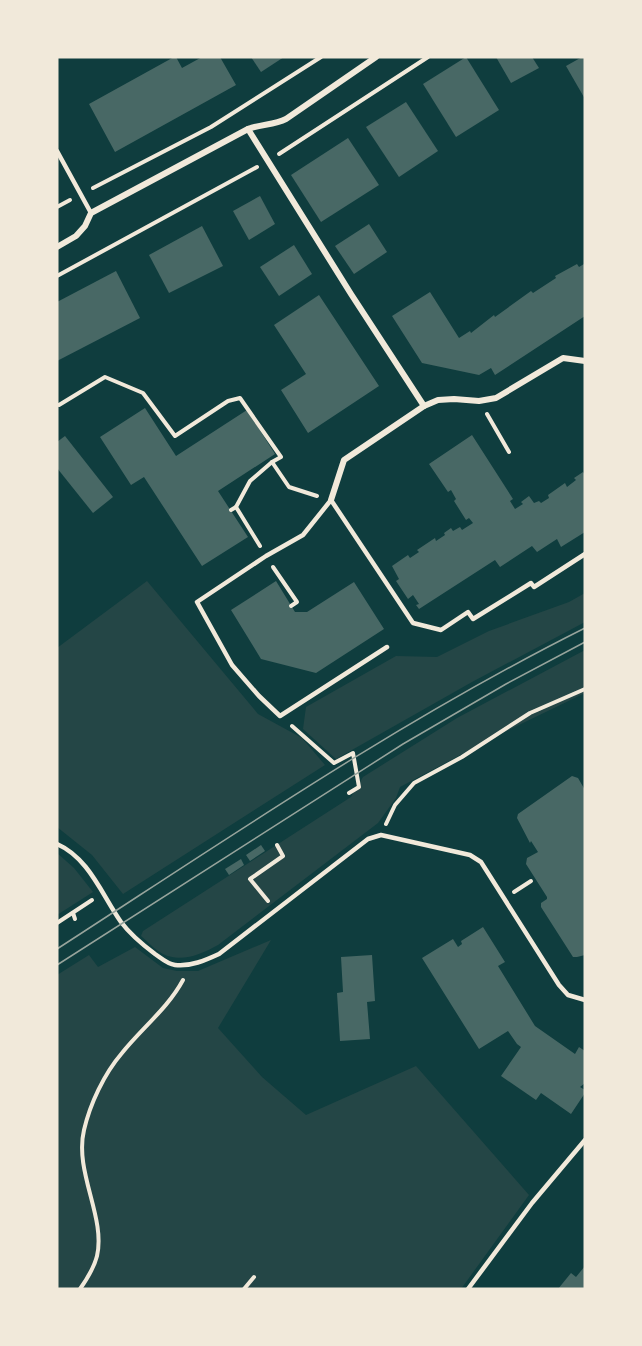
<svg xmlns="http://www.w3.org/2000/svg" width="642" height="1346" viewBox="0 0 642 1346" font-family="'Fira Sans',sans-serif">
	<rect width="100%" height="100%" fill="#0f3d3e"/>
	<g fill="#244646">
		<polygon points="147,581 258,714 302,738 325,765 123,894 92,855 57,827 57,648"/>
		<polygon points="585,593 585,622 472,682 336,759 303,729 306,707 396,656 437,657 489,631 569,602"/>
		<path d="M585,650v43l-87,42 -98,52 -4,11 -18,25 -160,122c-16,9 -37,18 -55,9 -8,-4 -15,-12 -22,-18l2,-5 208,-134 12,-20 94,-59z"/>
		<polygon points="57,853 74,868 93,892 57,915"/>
		<polygon points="271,940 218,1028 262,1077 306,1115 416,1066 529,1195 461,1289 57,1289 57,975 89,955 98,967 135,947 163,968 177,971 198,971"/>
	</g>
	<g fill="#486865">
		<polygon points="174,57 176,57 182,68 202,57 220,57 236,85 115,152 89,104"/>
		<polygon points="251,57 284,57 261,72"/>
		<polygon points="466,57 499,110 456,137 423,84"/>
		<polygon points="496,57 532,57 539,68 511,83"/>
		<polygon points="582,57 585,57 585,99 566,66"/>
		<polygon points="406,102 438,151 399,177 366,127"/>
		<polygon points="348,138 379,185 321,222 291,175"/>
		<polygon points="260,196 275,224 249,240 233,211"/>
		<polygon points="369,224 387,252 354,274 335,246"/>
		<polygon points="202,226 223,266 169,293 149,255"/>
		<polygon points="294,245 312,274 279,296 260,267"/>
		<polygon points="577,264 579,267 584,264 585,266 585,316 495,375 491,368 479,375 422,363 392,316 430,292 459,338 470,331 471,333 494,315 495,317 531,291 533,293 556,278 555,276"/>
		<polygon points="116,271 140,318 57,361 57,302"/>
		<polygon points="319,295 379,386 308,433 281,390 306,374 274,325"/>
		<polygon points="145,408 176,456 247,410 275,454 218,491 248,537 202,566 144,477 131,485 100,437"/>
		<polygon points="472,435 513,499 510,501 515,509 523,504 521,502 529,496 534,503 539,501 541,503 549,498 548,495 565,483 567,487 576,480 574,478 583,472 585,475 585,532 561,547 557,539 537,552 532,546 500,567 495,560 419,609 416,605 419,604 413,595 408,599 396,581 399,579 392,566 408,555 410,558 419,552 417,550 435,538 436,541 445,535 444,533 451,528 453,531 460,527 462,530 473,523 469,518 466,520 454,501 456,499 451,490 448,492 429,464"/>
		<polygon points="65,436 113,497 93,513 57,468 57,442"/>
		<polygon points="276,581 295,612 307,612 354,582 384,629 316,673 261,659 231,610"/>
		<polygon points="572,776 578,778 585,790 585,955 577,957 573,957 541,907 541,903 547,899 547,897 526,864 527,858 538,852 531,841 530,843 517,818 518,814"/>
		<polygon points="261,845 265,851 250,861 246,855"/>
		<polygon points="241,859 244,865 229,875 225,869"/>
		<polygon points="483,927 505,962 498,966 535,1026 575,1054 579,1047 585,1051 585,1083 580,1087 585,1090 585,1093 571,1114 541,1093 536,1100 501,1076 521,1047 517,1044 508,1031 479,1049 422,958 453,939 458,947 462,944 461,941"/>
		<polygon points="372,955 375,1001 367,1002 370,1039 340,1041 337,993 343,992 341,957"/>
		<polygon points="585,1266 585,1289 558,1289 571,1273 576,1277"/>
	</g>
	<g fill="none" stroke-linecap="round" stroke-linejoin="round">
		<g stroke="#f1e9da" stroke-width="4">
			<polyline points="279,154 428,57"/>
			<polyline points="93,188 211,127 321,57"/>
			<polyline points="57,207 70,200"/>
			<polyline points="57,276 257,167"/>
			<polyline points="59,405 105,377 143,393 175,436 228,401 240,398 281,457 272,462 289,487 317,496"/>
			<polyline points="487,414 509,452"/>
			<polyline points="231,510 236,507"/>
			<polyline points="260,546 236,507 250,481 272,462"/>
			<polyline points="273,567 297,602 291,606"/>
			<polyline points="292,726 334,763 353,753 359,787 349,793"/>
			<polyline points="386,824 395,805 414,783 462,757 530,713 585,689"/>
			<polyline points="514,892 531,881"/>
			<polyline points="268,901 250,879 283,856 277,845"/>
			<polyline points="73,913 75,919"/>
			<polyline points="57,923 92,900"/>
			<path d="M80,1289c7,-10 14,-21 17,-33 9,-39 -23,-84 -13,-126 6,-26 20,-56 38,-77 20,-25 46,-45 61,-73"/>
			<polyline points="244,1289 254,1277"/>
		</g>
		<g stroke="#f1e9da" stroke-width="4.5">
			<polyline points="57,151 91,213"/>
			<polyline points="387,647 280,716 259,696 232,665 197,602 266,556 303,535 331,500 413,623 441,630 468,612 473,619 531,583 534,587 585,554"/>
			<path d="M57,844c32,14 45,51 64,78 9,12 22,23 34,32 6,4 12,10 20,11 15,2 31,-5 44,-11l149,-115 13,-4 89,20 11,7 78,123 9,10 17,5"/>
			<polyline points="468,1289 532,1203 585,1140"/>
		</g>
		<g stroke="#f1e9da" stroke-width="6">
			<polyline points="248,129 351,294 424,406 344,460 331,500"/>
			<path d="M57,247l19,-11 9,-10 6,-13 157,-84c13,-5 26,-4 38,-10l90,-62"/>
			<polyline points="424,406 438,400 454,399 479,401 496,398 563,358 585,361"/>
		</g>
		<g stroke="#97a49c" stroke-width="1.5">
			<path d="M57,949c173,-112 344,-229 528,-321"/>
			<polyline points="57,965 403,744 506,684 585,642"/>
		</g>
	</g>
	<rect width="642" height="1346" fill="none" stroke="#f1e9da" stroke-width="117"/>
</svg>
